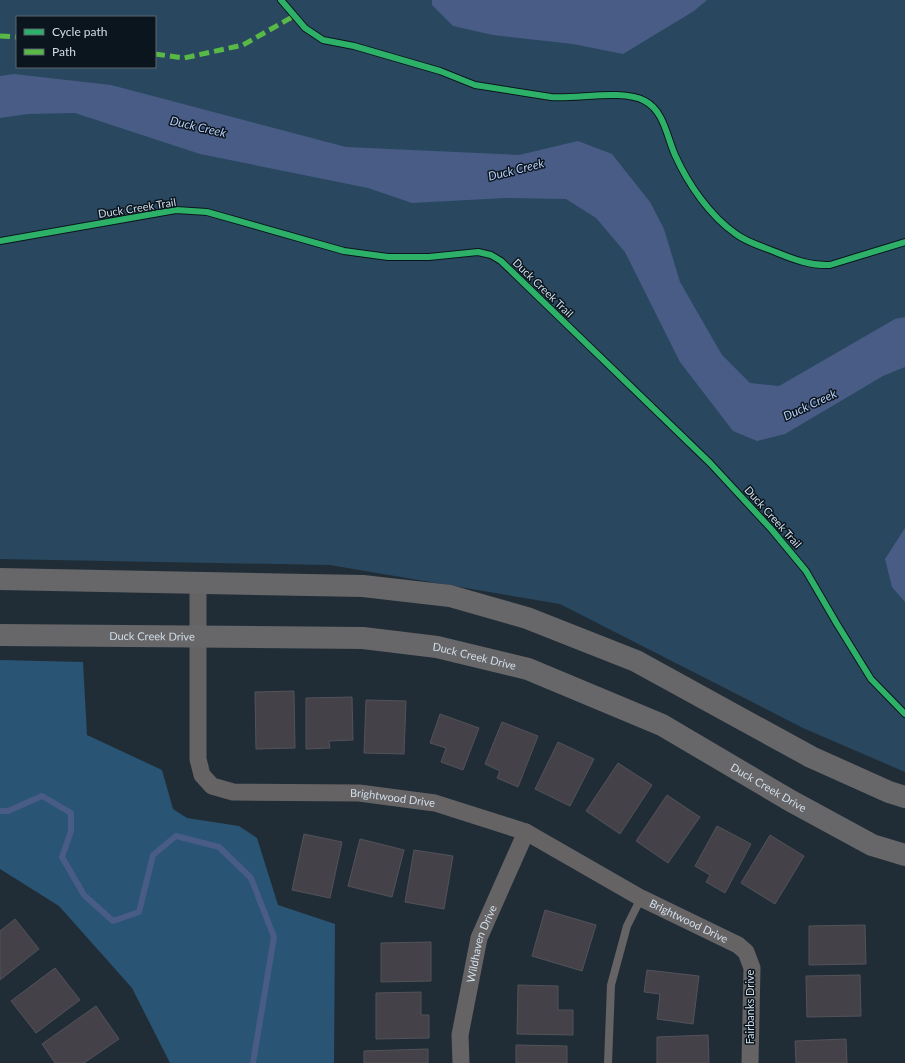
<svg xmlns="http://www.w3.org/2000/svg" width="905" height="1063" viewBox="0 0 905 1063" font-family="Lato,sans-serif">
	<rect width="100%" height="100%" fill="#202d37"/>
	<path fill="#29485f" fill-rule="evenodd" d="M0,0h905v772l-102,-44 -243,-124 -230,-39 -330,-6zM17,17h138v50h-138z"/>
	<polygon fill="#295473" points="0,660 83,662 87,735 162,770 173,809 187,818 239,826 257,838 278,905 335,924 334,1063 170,1063 132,988 59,906 0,869"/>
	<g fill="#485c86">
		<polygon points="432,0 707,0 694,11 623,54 573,44 493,35 453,26 432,5"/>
		<polygon points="14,74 111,85 346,147 519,155 578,141 612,154 650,202 664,229 680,282 722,355 750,383 779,386 895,319 905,317 905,367 883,376 785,434 757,441 733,431 680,362 625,252 596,218 566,199 505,198 412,203 368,188 200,154 75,113 28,114 0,118 0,76"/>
		<polygon points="905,528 905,602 892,587 885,559"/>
	</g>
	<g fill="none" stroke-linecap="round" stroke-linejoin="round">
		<polyline stroke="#485c86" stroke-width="6" points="0,811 8,811 42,796 71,813 71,831 62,857 84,895 113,921 139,912 153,855 176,836 219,847 251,878 274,937 253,1063"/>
	</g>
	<g fill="#454149" stroke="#535259">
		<polygon points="294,691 295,748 256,749 255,692"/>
		<polygon points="352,697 353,740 329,741 330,748 306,749 306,698"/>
		<polygon points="366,700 406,701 404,754 364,753"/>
		<polygon points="440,714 479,728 463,770 441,762 446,748 430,743"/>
		<polygon points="502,722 538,736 518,787 497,778 500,771 485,764"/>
		<polygon points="558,742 594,759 570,806 535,789"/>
		<polygon points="618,763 652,785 620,834 586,811"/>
		<polygon points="667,795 700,817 668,863 636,841"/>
		<polygon points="717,826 751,844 725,893 706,882 710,875 695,866"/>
		<polygon points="304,834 342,842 330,898 292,890"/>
		<polygon points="770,835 804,856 775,904 741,883"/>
		<polygon points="360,839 404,850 392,897 348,886"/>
		<polygon points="414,850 453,856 444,909 405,902"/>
		<polygon points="545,910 596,925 582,971 532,956"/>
		<polygon points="15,919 39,949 0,980 0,931"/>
		<polygon points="865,925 866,964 809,965 809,926"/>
		<polygon points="431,942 431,981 381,982 381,943"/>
		<polygon points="55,968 80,1000 36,1033 11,1001"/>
		<polygon points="647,970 699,976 693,1024 657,1019 660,994 644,992"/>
		<polygon points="860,975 861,1016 807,1017 806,976"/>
		<polygon points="518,985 558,986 558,1010 573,1010 573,1035 517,1034"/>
		<polygon points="421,992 421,1015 429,1015 429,1038 376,1039 376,993"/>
		<polygon points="96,1006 119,1039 84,1063 55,1063 42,1044"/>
		<polygon points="708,1035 709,1063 657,1063 657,1037"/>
		<polygon points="846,1039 847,1063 796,1063 795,1041"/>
		<polygon points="516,1045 567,1046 567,1063 516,1063"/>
		<polygon points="428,1049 428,1063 364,1063 364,1051"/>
	</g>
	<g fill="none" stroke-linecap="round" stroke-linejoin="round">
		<polyline stroke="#666365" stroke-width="8" points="608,1063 611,985 627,926 641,898"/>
		<g stroke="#666365" stroke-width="17">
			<path id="s1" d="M198,583v176l4,16 10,11 21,6 126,1 76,10 91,29 115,66 97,47 8,7 6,16 -2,95"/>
			<path id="s2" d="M461,1063l-1,-28 19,-97 47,-106"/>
		</g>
		<g stroke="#676668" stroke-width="22">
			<polyline points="0,579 363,586 450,596 527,618 636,661 811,757 889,792 905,797"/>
			<path id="s3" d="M0,635l363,3 74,9 91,22 134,56 129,76 81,44 33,10"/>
		</g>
		<g stroke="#58b947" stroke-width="5" stroke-dasharray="10 5" stroke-linecap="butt">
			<polyline points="0,36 17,37"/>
			<polyline points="155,54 184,58 243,45 294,16"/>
		</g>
		<g stroke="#0b151d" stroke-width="8">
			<g id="cycleway">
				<path d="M281,0l24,28 18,12 31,6 86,25 35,14 76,12c27,2 72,-8 94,4 19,10 22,36 30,54 13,29 35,61 61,79 12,9 28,13 42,19 17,7 34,13 52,12l75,-23"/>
				<polyline points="0,241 176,210 207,212 344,251 388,257 429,257 478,252 491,255 501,261 710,463 772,530 806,571 837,624 871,679 905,714"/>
			</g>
		</g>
		<use href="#cycleway" stroke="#2db169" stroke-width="6"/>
	</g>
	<g text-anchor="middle" stroke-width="3" stroke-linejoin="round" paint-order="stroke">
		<g font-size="11" fill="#d1dfeb" stroke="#0b151d">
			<text transform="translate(137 208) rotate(-9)" y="4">Duck Creek Trail</text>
			<text transform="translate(543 288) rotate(44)" y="4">Duck Creek Trail</text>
			<text transform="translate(773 517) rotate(48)" y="4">Duck Creek Trail</text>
			<text dy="4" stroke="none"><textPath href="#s3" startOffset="152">Duck Creek Drive</textPath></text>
			<text dy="4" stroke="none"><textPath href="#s3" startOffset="476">Duck Creek Drive</textPath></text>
			<text dy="4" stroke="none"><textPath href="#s3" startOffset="800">Duck Creek Drive</textPath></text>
			<text dy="4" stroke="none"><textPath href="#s1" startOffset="389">Brightwood Drive</textPath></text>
			<text dy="4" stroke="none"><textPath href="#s1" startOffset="713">Brightwood Drive</textPath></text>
			<text dy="4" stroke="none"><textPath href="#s2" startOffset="122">Wildhaven Drive</textPath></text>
			<text transform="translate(750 1007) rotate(-90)" y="4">Fairbanks Drive</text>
		</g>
		<g font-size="12" font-style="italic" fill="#b8cdf7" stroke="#0b151d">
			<text transform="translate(198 127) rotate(13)" y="4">Duck Creek</text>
			<text transform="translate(516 170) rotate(-14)" y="4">Duck Creek</text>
			<text transform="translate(810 405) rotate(-25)" y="4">Duck Creek</text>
		</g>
	</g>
	<rect x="16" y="16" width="140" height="52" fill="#0b151d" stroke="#5a666f"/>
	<rect x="24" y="29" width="20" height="6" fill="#2db169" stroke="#5a666f"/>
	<text x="52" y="36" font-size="12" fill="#d1dfeb">Cycle path</text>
	<rect x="24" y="49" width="20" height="6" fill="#58b947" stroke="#5a666f"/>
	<text x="52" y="56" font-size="12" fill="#d1dfeb">Path</text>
</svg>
